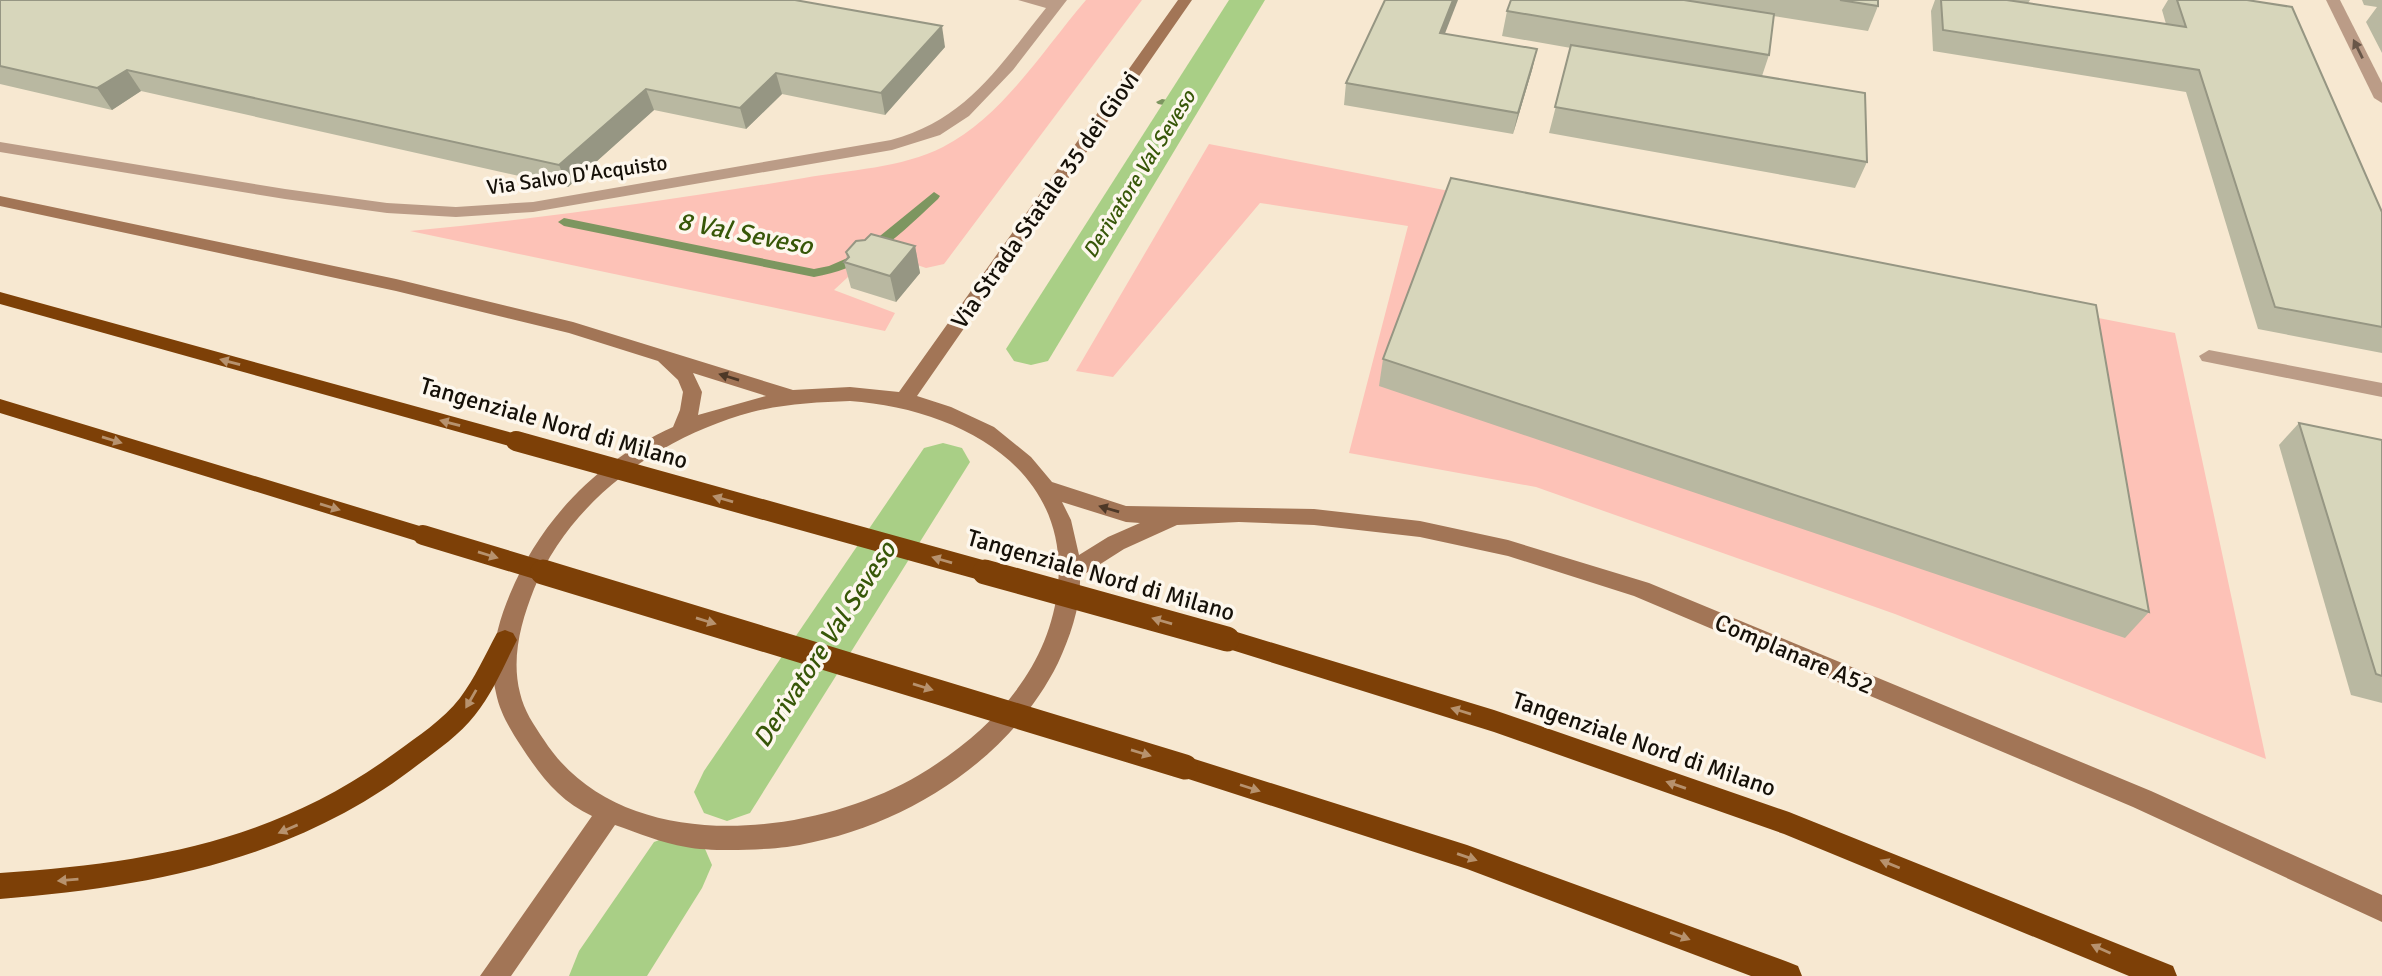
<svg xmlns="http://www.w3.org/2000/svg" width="2382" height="976" viewBox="0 0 2382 976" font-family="Signika,sans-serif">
	<rect width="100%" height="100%" fill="#f7e8d1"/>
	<g fill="#fdc2b7">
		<path d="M1086,0h56l-198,264 -18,4 -50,-17 -42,39 61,23 -10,18 -475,-100c132,-12 263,-31 394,-53 44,-8 98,-10 139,-31 60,-31 100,-97 143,-147z"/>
		<polygon points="1209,144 2175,333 2266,759 1895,614 1536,487 1349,453 1408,226 1260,203 1113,377 1076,371"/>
	</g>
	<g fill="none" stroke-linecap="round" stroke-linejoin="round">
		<g fill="#7d9660" fill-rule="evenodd">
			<polygon points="1162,99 1184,103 1186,105 1180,108 1158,104 1156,102"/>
			<path d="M934,192l6,4 -2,3c-39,36 -69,69 -124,78l-250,-51 -6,-4 6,-4 250,51 15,-3 30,-13z"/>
		</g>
		<g fill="#a9cf86" fill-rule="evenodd">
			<polygon points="1229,0 1265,0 1048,361 1031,365 1014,361 1006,349"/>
			<polygon points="943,443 962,448 970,462 750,813 727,821 704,813 694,792 704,771 924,448"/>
			<polygon points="678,833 702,842 712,865 702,888 647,976 569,976 579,951 654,842"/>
		</g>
		<g fill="#bb9c87" fill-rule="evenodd">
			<path d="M1018,0h49l-54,70 -44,46 -29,19 -48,15 -359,62 -77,5 -69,-4 -102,-14 -285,-47v-10l285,47 102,14 69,4 77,-5 358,-62c76,-20 109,-75 155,-132z"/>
			<polygon points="2326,0 2340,0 2382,83 2382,103 2374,98"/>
			<polygon points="2209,350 2382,383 2382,397 2202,361 2199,356"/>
		</g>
		<path fill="#a27556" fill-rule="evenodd" d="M1178,0h14l-275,396 34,11 43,20 37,30 21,25 74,24 188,3 106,12 88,19 141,43 502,208 231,104v27l-249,-115 -499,-211 -126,-40 -88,-19 -106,-12 -75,-3 -62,3 -53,24 -44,28c1,29 -10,60 -22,86 -50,101 -161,168 -271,184 -25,3 -77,5 -101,0 -24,-4 -48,-14 -71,-22l-104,151h-31l112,-160c-33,-15 -52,-41 -71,-70 -11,-17 -21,-33 -25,-53 -8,-33 1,-68 14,-99 31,-75 88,-133 163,-167l7,-17 3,-18 -5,-12 -20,-19 -89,-28 -173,-42 -396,-85v-10l396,83 177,43 220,68 57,-3 49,5zM693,373l73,23 -68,19 4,-23zM850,401c103,7 219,63 208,184 -8,85 -69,148 -139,190 -107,63 -298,84 -375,-35 -10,-15 -20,-29 -24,-47 -9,-35 1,-71 14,-104 37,-90 126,-152 218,-177 32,-8 65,-10 98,-11zM1062,502l64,20 14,1 -32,14 -29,18 -8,-35z"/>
		<g fill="#7d4007" fill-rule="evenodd">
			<polygon points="0,292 516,434 523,436 526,441 523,446 516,448 0,304"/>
			<polygon points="0,399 423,527 431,529 434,535 431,541 423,543 0,413"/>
			<polygon points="1227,629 1494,710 1789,812 2173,966 2177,976 2129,976 1784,834 1494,732 1219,646 1215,639 1219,632"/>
			<path d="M505,630l8,3 4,7c-13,25 -24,53 -42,75 -17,22 -42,38 -64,55 -121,91 -263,117 -411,129v-26c146,-10 274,-31 395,-120 23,-17 48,-33 65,-55 15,-20 25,-43 37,-65z"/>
			<polygon points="1185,756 1467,845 1788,962 1798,966 1802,976 1751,976 1467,869 1176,775 1172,767 1176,759"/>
		</g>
		<g stroke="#7d4007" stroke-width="20">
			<polyline points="516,441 992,573"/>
			<polyline points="423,535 549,573"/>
		</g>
		<g stroke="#7d4007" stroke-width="25">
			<polyline points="543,572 1185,767"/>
			<polyline points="985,572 1227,639"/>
		</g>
	</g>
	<g fill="#b9b8a1">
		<polygon points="0,0 945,47 885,115 782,94 746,129 654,110 568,187 141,91 112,110 0,84"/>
		<polygon points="1511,0 1878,0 1878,6 1868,31 1773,16 1769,55 1762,76 1867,162 1855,188 1549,133 1571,48 1502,36 1507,11"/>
		<polygon points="1935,0 2030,0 2028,3 2166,24 2162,10 2168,0 2247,0 2382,212 2382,353 2258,329 2186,92 1933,51 1931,11"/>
		<polygon points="2362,0 2382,0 2382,53 2366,22 2377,7 2364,5"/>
		<polygon points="1445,34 1537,49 1532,70 1513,134 1344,105 1346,83"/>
		<polygon points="915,246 920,273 896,302 851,288 844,262 847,259 846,252"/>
		<polygon points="1383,359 2149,612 2125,638 1379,386"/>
		<polygon points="2299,423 2382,440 2382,703 2351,695 2279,445"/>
	</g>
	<g fill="#969683">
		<polygon points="1453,0 1458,0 1437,54 1440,33"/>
		<polygon points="942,26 945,47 885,115 881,93"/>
		<polygon points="1537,49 1532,70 1513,134 1518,113"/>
		<polygon points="127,70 141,91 112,110 97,88"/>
		<polygon points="776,73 782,94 746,129 740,108"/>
		<polygon points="646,89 654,110 568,187 559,165"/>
		<polygon points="915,246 920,273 896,302 890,276"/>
	</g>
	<g fill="#d7d6bb" stroke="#969683" stroke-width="2">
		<polygon points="0,0 795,0 942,26 881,93 776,73 740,108 646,89 559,165 127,70 97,88 0,66"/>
		<polygon points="1385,0 1453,0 1440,33 1537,49 1518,113 1346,83"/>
		<polygon points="1511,0 1684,0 1774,14 1769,55 1507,11"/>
		<polygon points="1840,0 1878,0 1878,6"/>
		<polygon points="1941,0 2007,0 2186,27 2177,0 2247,0 2292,7 2382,212 2382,327 2275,307 2199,70 1943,30"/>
		<polygon points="1571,45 1865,93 1867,162 1555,107"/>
		<polygon points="1451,178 2096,305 2149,612 1383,359"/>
		<polygon points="871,234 915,246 890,276 844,262 849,257 846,252 856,241 865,240"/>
		<polygon points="2299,423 2382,440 2382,676 2376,674"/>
	</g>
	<defs><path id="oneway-solid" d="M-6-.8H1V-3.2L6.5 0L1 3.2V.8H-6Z" transform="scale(1.75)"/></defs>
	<use fill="#685648" href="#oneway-solid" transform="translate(2358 49) rotate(-116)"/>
	<g fill="#b7926e">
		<use href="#oneway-solid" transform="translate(230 362) rotate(-165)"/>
		<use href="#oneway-solid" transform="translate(450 423) rotate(-165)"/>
		<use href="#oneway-solid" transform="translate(112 440) rotate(17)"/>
		<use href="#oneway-solid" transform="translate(723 499) rotate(-164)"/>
		<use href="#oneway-solid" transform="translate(330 507) rotate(17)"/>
		<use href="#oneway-solid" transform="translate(488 555) rotate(17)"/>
		<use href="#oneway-solid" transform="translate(942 560) rotate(-164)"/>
		<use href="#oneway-solid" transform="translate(706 621) rotate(17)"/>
		<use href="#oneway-solid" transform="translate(1162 621) rotate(-164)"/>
		<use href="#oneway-solid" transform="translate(923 687) rotate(17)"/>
		<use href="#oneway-solid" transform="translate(471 699) rotate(120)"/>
		<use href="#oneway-solid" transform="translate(1461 711) rotate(-163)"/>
		<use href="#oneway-solid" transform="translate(1141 753) rotate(17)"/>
		<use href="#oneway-solid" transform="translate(1676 785) rotate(-161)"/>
		<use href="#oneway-solid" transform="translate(1250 788) rotate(18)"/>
		<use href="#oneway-solid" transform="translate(288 829) rotate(157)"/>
		<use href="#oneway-solid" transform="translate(1467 857) rotate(19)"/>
		<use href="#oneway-solid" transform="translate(1890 864) rotate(-158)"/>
		<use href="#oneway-solid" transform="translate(68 880) rotate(175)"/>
		<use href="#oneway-solid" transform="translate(1680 936) rotate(20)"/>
		<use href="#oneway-solid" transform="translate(2101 949) rotate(-156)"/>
	</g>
	<g fill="#4d3827">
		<use href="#oneway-solid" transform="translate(729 377) rotate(-163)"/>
		<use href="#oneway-solid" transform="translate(1109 509) rotate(-164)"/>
	</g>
	<g text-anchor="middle" stroke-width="7" stroke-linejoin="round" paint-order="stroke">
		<g font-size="21" font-style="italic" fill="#375708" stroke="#fdf7ed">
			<text transform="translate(1139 174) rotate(-58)" y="7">Derivatore Val Seveso</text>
		</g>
		<g font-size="21" fill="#151008" stroke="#fdf7ed">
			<text transform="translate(577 175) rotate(-8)" y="7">Via Salvo D'Acquisto</text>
		</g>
		<g font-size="24" fill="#151008" stroke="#fdf7ed">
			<text transform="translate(1045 200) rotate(-55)" y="8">Via Strada Statale 35 dei Giovi</text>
			<text transform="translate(554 423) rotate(16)" y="8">Tangenziale Nord di Milano</text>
			<text transform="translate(1101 575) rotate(16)" y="8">Tangenziale Nord di Milano</text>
			<text transform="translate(1794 654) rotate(23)" y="8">Complanare A52</text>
			<text transform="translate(1644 744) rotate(19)" y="8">Tangenziale Nord di Milano</text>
		</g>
		<g font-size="26" font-style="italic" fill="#375708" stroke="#fdf7ed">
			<text transform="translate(745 233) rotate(11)" y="9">8 Val Seveso</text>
			<text transform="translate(824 644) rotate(-57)" y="9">Derivatore Val Seveso</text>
		</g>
	</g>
</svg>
